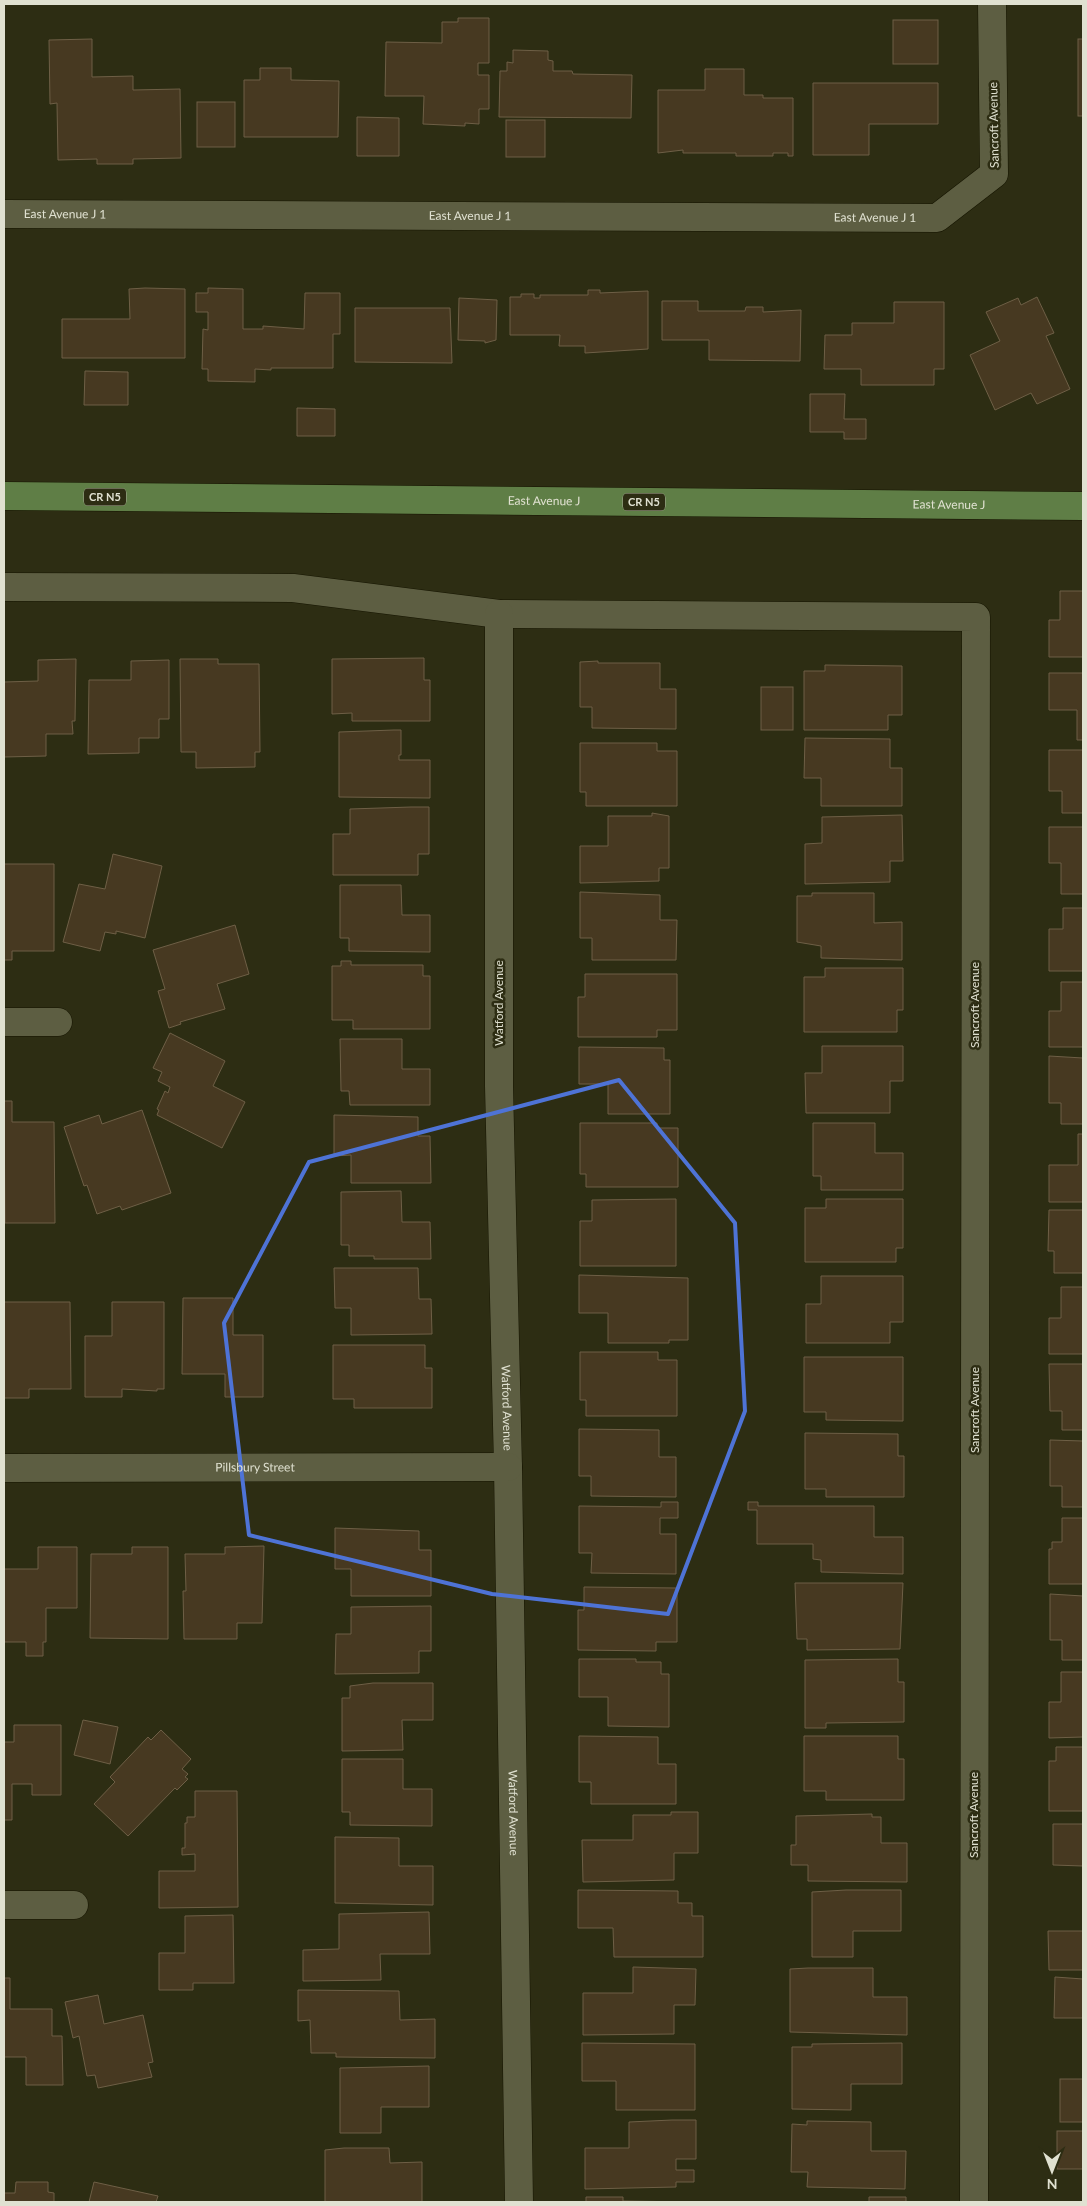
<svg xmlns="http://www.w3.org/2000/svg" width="1087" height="2206" viewBox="0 0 1087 2206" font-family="Lato,sans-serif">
	<rect width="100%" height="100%" fill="#2d2d13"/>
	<g fill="#473921" stroke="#6e5f46">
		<polygon points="458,18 489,18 489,63 478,63 478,75 489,75 489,109 479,109 479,124 465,123 465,126 423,124 424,96 385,96 386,42 442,43 442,22 458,22"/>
		<rect x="893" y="20" width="45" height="44"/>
		<polygon points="92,39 92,77 133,76 133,90 180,89 181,158 133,159 133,164 97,164 97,159 58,160 57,103 50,104 49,40"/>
		<rect x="1078" y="39" width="5" height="77"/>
		<polygon points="513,50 548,51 548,60 553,61 553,71 572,71 573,74 632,75 631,118 499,117 500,71 507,71 507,62 513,63"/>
		<polygon points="260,68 291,68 291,80 339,81 338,137 244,137 244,80 260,80"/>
		<polygon points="705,69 744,69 744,95 763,95 763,98 793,98 793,156 788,156 788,153 773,153 773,156 736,156 736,153 683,153 683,150 658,153 658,90 705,90"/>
		<polygon points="813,83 938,83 938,124 869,124 869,155 813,155"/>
		<rect x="197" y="102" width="38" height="45"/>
		<polygon points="357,117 399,118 399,156 357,156"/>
		<rect x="506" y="120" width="39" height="37"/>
		<polygon points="145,288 185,289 185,358 62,358 62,319 130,319 129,289"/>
		<polygon points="208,288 243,289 243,329 263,329 263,326 304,329 305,293 340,293 340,334 333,334 333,368 271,368 271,370 255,369 255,382 208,381 208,369 202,369 203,329 208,330 208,312 196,312 196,293 208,293"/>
		<polygon points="588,290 600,290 600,293 648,291 648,349 585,353 585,346 559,346 560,335 510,335 510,297 521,297 521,294 534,294 534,298 540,298 540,295 588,295"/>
		<polygon points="1037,297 1054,333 1046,336 1070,389 1037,404 1031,393 995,410 970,355 1000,341 986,312 1018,298 1021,305"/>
		<polygon points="459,298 497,300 496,340 485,343 485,341 458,340"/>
		<polygon points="662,301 698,301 698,311 745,311 746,307 763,307 763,312 801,310 800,361 709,360 709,340 662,340"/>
		<polygon points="894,302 944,302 944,369 934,369 934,385 861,385 861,369 824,369 825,335 852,335 852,323 894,323"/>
		<polygon points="355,308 450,308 452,363 355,362"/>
		<polygon points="85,371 128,372 128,405 84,405"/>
		<polygon points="810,394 845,394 844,419 866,419 866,439 844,439 844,432 810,432"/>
		<polygon points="297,408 335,409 335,436 297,436"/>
		<polygon points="1060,591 1083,591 1083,657 1049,657 1049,620 1060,620"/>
		<polygon points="424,658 424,680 430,680 430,721 352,721 352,713 332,714 332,659"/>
		<polygon points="76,659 75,721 72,721 73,734 46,734 46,756 4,757 4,682 38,681 38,660"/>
		<polygon points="180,659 218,659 218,664 259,664 260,752 255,752 255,767 196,768 196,752 181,752"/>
		<polygon points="169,660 169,719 159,719 159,738 139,738 139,753 88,754 89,680 131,680 131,661"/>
		<polygon points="598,661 598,663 660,663 660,689 676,689 676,729 592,728 592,707 580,707 580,662"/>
		<polygon points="825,665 902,666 902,715 888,715 888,730 804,730 804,671 825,671"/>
		<polygon points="1049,673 1083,673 1083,740 1077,740 1077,710 1049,710"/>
		<rect x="761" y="687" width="32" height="43"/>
		<polygon points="394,730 401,730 401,755 399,755 399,760 430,760 430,798 339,797 339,732"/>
		<polygon points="805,738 890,739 890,768 902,768 902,806 821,806 821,778 804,778"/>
		<polygon points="580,743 657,743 657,751 677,751 677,806 586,806 586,792 580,792"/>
		<polygon points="1049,750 1083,750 1083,813 1062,813 1062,791 1049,791"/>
		<polygon points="411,807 429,807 429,854 418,854 418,875 333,875 333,834 350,834 350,809"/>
		<polygon points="652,813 669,816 669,868 659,868 659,881 580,883 580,846 608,846 608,816 652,816"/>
		<polygon points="902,815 903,861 890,861 890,882 805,884 805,844 822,843 822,817"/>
		<polygon points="1049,827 1083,827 1083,894 1061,894 1061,863 1049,863"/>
		<polygon points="113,854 162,866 145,938 116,931 116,934 105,932 100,951 63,942 79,884 105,889"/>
		<polygon points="4,864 54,864 54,951 12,951 12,960 4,960"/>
		<polygon points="340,885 401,885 402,915 430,915 430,952 349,951 349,938 340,938"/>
		<polygon points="580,892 660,895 660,920 677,920 676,960 592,960 592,938 580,938"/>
		<polygon points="812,893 874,893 874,923 902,922 902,960 821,958 821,946 797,942 797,896 812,896"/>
		<polygon points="1063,908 1083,908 1083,971 1049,971 1049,929 1063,929"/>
		<polygon points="235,925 249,974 217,984 225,1009 180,1022 181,1024 169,1028 158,991 165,989 153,950"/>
		<polygon points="341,961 351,961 351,965 423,965 423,976 430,976 430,1029 353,1029 353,1020 332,1020 332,966 341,966"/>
		<polygon points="825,968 903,968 903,1010 897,1010 897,1032 804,1032 804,977 825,977"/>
		<polygon points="585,974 677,974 677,1030 657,1030 657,1037 578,1037 578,997 585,997"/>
		<polygon points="1061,982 1083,982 1083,1047 1049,1047 1049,1011 1061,1011"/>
		<polygon points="170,1033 225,1061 213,1086 245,1102 222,1148 157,1115 159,1110 157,1109 165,1091 168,1093 170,1087 158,1081 162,1072 153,1068"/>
		<polygon points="340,1039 402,1039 402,1069 430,1069 430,1105 350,1105 349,1091 341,1091"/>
		<polygon points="822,1046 903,1046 903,1081 890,1081 890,1113 806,1113 805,1073 822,1073"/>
		<polygon points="579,1047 664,1048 664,1060 670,1060 670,1114 608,1114 608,1084 579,1084"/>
		<polygon points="1049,1056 1083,1058 1083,1124 1061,1124 1061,1103 1049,1103"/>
		<polygon points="4,1101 12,1101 12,1122 54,1122 55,1223 5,1223"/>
		<polygon points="142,1110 171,1193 122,1210 120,1206 97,1214 87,1185 84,1186 64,1127 99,1115 102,1124"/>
		<polygon points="334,1115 418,1117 418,1136 430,1136 431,1183 351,1183 351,1155 334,1156"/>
		<polygon points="580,1123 657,1123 657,1128 678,1128 678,1187 586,1187 586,1174 580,1174"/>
		<polygon points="813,1123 875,1123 875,1153 903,1153 903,1190 821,1190 821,1176 813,1176"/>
		<polygon points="1078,1134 1083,1134 1083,1202 1049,1202 1049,1165 1078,1165"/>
		<polygon points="401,1191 402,1222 430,1222 431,1259 374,1259 374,1256 349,1256 349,1245 341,1245 341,1192"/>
		<polygon points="676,1199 676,1266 580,1266 580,1221 592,1221 592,1200"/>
		<polygon points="826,1199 903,1199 903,1248 896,1248 896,1262 805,1262 805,1208 826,1208"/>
		<polygon points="1049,1210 1083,1210 1083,1273 1054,1273 1054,1251 1048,1251"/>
		<polygon points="334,1268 418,1268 419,1299 431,1299 432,1334 351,1335 351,1308 335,1308"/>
		<polygon points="579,1275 688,1278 688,1340 669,1340 669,1343 608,1343 608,1313 579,1313"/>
		<polygon points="821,1276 903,1276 903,1322 890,1322 890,1343 806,1343 806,1304 821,1304"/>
		<polygon points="1061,1287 1083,1287 1083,1354 1049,1354 1049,1318 1061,1318"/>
		<polygon points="183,1298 233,1298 233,1335 263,1335 263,1397 225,1397 225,1374 182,1374"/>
		<polygon points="4,1302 70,1302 71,1389 29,1389 29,1398 4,1398"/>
		<polygon points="112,1302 164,1302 164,1389 157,1389 157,1391 122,1389 122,1397 85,1397 85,1336 112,1336"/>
		<polygon points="333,1345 425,1345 425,1368 432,1368 432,1408 354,1408 354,1399 333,1399"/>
		<polygon points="580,1352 658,1352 658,1360 677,1360 677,1416 586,1416 586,1400 580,1400"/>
		<polygon points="804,1357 903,1357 903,1421 826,1420 826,1412 804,1412"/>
		<polygon points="1049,1364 1083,1364 1083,1430 1062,1430 1062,1411 1050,1411"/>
		<polygon points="579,1429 659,1430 659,1457 676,1457 676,1497 591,1496 591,1476 579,1476"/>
		<polygon points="805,1433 898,1434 898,1456 904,1456 904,1497 826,1497 826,1489 805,1489"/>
		<polygon points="1050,1440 1083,1441 1083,1507 1062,1507 1062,1486 1050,1486"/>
		<polygon points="661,1502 678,1502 678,1518 660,1518 660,1534 676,1534 676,1574 591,1573 592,1553 579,1553 579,1506 661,1507"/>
		<polygon points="748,1502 758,1502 758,1506 874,1506 874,1537 903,1537 903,1574 821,1572 821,1560 813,1559 813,1544 757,1544 757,1510 748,1510"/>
		<polygon points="1062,1518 1083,1518 1083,1584 1049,1584 1049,1549 1052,1549 1052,1542 1062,1542"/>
		<polygon points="335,1528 419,1531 419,1550 431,1550 431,1596 351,1596 351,1569 335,1569"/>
		<polygon points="264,1546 262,1623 237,1623 237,1639 184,1639 183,1591 186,1591 185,1554 225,1554 225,1547"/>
		<polygon points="38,1547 77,1547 77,1608 46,1608 46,1642 43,1642 43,1656 26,1656 26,1642 4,1642 4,1569 38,1569"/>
		<polygon points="132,1547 168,1547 168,1639 90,1638 91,1554 132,1554"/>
		<polygon points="795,1583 903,1583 900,1649 807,1650 807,1639 797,1639"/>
		<polygon points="584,1587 677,1588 677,1642 656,1642 656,1651 578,1650 578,1610 584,1610"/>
		<polygon points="1050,1594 1083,1596 1083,1660 1062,1660 1062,1640 1050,1640"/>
		<polygon points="431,1606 431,1651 419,1651 419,1673 335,1674 336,1634 351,1634 351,1607"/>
		<polygon points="579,1659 636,1659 636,1662 661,1662 661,1674 669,1674 669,1727 608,1726 608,1697 579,1697"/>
		<polygon points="898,1659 898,1682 904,1682 904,1722 826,1723 826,1728 805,1728 805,1660"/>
		<polygon points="1061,1672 1083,1672 1083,1737 1049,1738 1049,1702 1061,1702"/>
		<polygon points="373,1683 433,1683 433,1720 402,1720 403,1750 342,1751 342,1698 350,1698 350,1686"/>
		<polygon points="83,1720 118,1727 110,1764 74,1755"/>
		<polygon points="14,1725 61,1725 61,1795 32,1795 32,1784 12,1784 12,1820 4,1820 4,1742 14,1742"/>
		<polygon points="161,1730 191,1759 182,1769 188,1774 185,1777 188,1779 177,1790 175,1788 128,1836 94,1804 115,1782 110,1777 148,1737 151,1740"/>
		<polygon points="579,1736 658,1737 658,1764 676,1764 676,1804 591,1804 591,1782 579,1782"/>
		<polygon points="804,1736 898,1736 898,1759 904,1759 904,1800 826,1800 826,1791 804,1791"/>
		<polygon points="1056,1747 1083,1747 1083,1811 1049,1811 1049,1761 1056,1761"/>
		<polygon points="342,1759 403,1759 403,1789 432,1789 432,1826 350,1825 350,1812 342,1812"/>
		<polygon points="195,1791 237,1791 238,1907 159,1908 159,1871 195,1871 195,1854 182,1855 182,1848 185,1848 185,1823 187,1823 187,1817 195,1817"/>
		<polygon points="671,1812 698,1812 698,1853 674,1853 674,1880 583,1882 582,1840 633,1840 633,1815 671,1815"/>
		<polygon points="872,1814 872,1817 881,1817 881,1843 907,1843 907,1882 808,1881 808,1865 791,1865 791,1845 796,1845 796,1816"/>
		<polygon points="1053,1824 1083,1824 1083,1866 1053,1865"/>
		<polygon points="335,1837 399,1838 399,1866 433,1866 433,1905 335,1903"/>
		<polygon points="578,1890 678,1891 678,1903 692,1903 692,1916 703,1916 703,1957 614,1957 613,1928 578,1928"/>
		<polygon points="846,1890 901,1890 901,1931 853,1931 853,1957 812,1957 812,1892"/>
		<polygon points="429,1912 430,1954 380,1954 381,1980 303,1981 303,1950 339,1949 339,1914"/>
		<polygon points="233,1915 234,1983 193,1983 193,1990 159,1990 159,1953 185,1953 185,1916"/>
		<polygon points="1048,1931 1083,1931 1083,1970 1049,1970"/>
		<polygon points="633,1967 696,1969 695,2005 674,2005 674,2034 583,2035 583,1993 633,1993"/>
		<polygon points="808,1968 873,1968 873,1997 907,1997 907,2035 790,2032 790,1969"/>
		<polygon points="1055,1977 1083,1979 1083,2018 1054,2018"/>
		<polygon points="4,1978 10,1978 10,2009 52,2009 52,2036 62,2036 63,2085 26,2085 26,2057 4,2057"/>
		<polygon points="298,1990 399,1991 400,2020 435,2019 435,2058 336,2057 336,2053 311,2053 310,2020 298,2021"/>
		<polygon points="98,1995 104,2024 143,2015 153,2062 148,2063 152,2077 98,2088 95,2075 87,2076 79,2036 73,2038 65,2002"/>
		<polygon points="582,2043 695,2044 695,2110 616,2110 616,2081 582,2081"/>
		<polygon points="902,2043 902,2084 851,2084 851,2110 792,2109 792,2047 812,2047 812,2044"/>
		<polygon points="429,2066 429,2107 381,2107 381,2133 340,2133 340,2068"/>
		<rect x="1060" y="2079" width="23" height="43"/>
		<polygon points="672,2120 696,2120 696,2159 676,2159 676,2170 694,2170 694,2182 676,2182 676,2187 585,2189 585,2148 629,2148 629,2122"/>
		<polygon points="807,2121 871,2122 871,2151 906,2151 905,2189 807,2187 808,2172 791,2172 792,2124 807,2125"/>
		<rect x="1057" y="2131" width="26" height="38"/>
		<polygon points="344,2148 389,2148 390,2163 422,2162 422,2202 325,2202 325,2150"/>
		<polygon points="16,2182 48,2182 48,2192 54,2193 54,2202 4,2202 4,2193 15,2193"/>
		<polygon points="94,2182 158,2196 156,2202 89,2202"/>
		<polygon points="586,2197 623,2197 623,2201 693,2202 586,2202"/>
		<polygon points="869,2197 906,2197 906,2202 798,2202 869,2202"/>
	</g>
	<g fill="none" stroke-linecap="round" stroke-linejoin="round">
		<g stroke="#161500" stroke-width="29">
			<g id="street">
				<path id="s1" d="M4,214l933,4 57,-44 -2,-170"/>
				<polyline points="4,587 293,588 499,614 976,617 974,2202"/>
				<path id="s2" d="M499,614v472l9,381 11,735"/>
				<polyline points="4,1022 58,1022"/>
				<path id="s3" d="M4,1468l504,-1"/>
				<polyline points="4,1905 74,1905"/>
			</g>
		</g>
		<g stroke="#161500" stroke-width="29">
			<g id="primary">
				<path id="s4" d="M4,496l1079,10"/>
			</g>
		</g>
		<use href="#street" stroke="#5d5e42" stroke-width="28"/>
		<use href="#primary" stroke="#5f7e46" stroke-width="28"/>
	</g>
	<path fill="none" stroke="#4e73d6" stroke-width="4" stroke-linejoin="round" d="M619,1080l116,143 10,188 -77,203 -176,-20 -243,-59 -25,-212 85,-161z"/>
	<g text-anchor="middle" stroke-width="5" stroke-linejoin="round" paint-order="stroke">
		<g fill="#2d2d13" stroke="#aaab98" stroke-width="1">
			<rect x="84" y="488.5" width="42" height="17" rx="4"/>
			<rect x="623" y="493.5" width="42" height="17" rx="4"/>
		</g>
		<g font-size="11" font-weight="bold" fill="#e0e1d1">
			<text x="105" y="501">CR N5</text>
			<text x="644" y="506">CR N5</text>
		</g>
		<g font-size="12" fill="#e0e1d1" stroke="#2d2d13">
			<text transform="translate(994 125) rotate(-91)" y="4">Sancroft Avenue</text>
			<text dy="4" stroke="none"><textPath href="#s1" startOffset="61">East Avenue J 1</textPath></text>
			<text dy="4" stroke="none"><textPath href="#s1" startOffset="466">East Avenue J 1</textPath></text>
			<text dy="4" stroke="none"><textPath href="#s1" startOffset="871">East Avenue J 1</textPath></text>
			<text dy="4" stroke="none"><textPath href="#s4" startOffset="540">East Avenue J</textPath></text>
			<text dy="4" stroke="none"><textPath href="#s4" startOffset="945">East Avenue J</textPath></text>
			<text transform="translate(499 1003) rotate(-90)" y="4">Watford Avenue</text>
			<text transform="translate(975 1005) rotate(-90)" y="4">Sancroft Avenue</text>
			<text dy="4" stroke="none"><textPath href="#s2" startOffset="794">Watford Avenue</textPath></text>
			<text transform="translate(975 1410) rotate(-90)" y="4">Sancroft Avenue</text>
			<text dy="4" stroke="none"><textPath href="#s3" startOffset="251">Pillsbury Street</textPath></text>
			<text dy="4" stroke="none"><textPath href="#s2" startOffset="1199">Watford Avenue</textPath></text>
			<text transform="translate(974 1815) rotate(-90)" y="4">Sancroft Avenue</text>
		</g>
	</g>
	<rect width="1087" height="2206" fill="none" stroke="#e0e1d1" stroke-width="10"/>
	<g transform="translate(1052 2171) rotate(180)" stroke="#2d2d13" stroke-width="4" paint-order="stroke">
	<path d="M0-4L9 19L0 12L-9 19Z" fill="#e0e1d1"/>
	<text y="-8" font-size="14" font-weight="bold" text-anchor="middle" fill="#e0e1d1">N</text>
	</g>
</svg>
